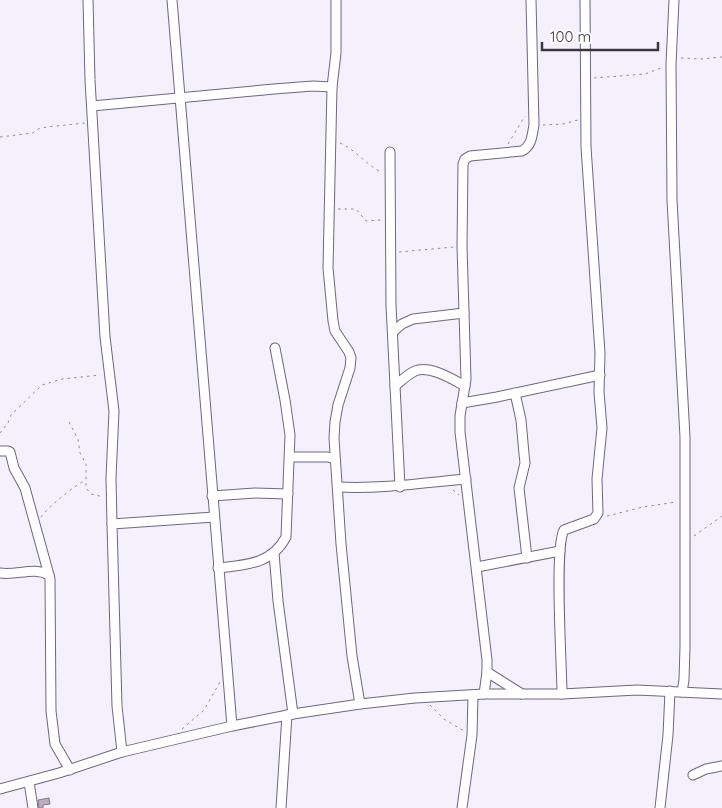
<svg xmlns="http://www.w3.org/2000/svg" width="722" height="808" viewBox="0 0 722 808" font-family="Quicksand,sans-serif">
	<rect width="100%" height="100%" fill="#f5f1fc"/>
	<polygon fill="#bfacc4" stroke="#86758b" points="49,798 50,804 43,805 43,808 39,808 38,800"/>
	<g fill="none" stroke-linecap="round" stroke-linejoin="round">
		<g stroke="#6f667f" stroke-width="11">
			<g id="street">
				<polyline points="88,0 90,80 105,337 114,411 111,478 112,524 117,706 122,752"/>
				<polyline points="172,0 232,726"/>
				<polyline points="336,0 336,53 332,87 328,268 333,321 335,331 349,352 351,358 350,368 338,405 335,422 334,438 341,544 352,656 360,704"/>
				<polyline points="674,0 671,64 672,200 685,437 685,647 684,680 682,692"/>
				<polyline points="92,106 274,89 313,86 332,87"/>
				<polyline points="390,152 391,305 400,487"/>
				<polyline points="393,332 402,324 413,319 464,313"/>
				<path d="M395,386c6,-5 13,-12 20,-15 15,-6 37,8 50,15"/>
				<polyline points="515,393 521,420 524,454 525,463 519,488 527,558"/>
				<polyline points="462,403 497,397 600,375"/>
				<polyline points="0,451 8,451 10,452 14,468 25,488 49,575"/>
				<polyline points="290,457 328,457 335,459"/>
				<path d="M338,487c43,2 85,-4 128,-8"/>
				<polyline points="212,496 255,493 288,494"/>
				<polyline points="112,524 214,517"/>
				<polyline points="274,553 278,601 293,714"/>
				<polyline points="477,567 560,551"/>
				<path d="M218,568c28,-3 54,-4 68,-31l4,-102 -5,-35 -10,-52"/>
				<path d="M0,573c16,3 34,-7 49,2l1,4 1,132 4,33 15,26"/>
				<polyline points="487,672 522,694"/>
				<path d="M484,694l3,-22v-12l-27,-228v-16l6,-37 -4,-133 1,-82 2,-5 5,-3 52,-5c10,-5 10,-16 12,-26l-3,-125"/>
				<path d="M562,694c0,-27 -8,-147 2,-164l30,-11 4,-6 -1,-34 5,-51 -3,-36 1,-39 -14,-206 -1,-147"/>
				<polyline points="693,775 706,769 722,766"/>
				<polyline points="29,782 33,808"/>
				<polyline points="0,789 59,773 122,752 232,726 293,714 360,704 415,698 484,694 562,694 637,690 722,694"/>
				<polyline points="281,808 287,715"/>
				<polyline points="462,808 472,735 473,695"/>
				<polyline points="660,808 668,735 670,691"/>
			</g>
		</g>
		<g stroke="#918d98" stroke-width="1" stroke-dasharray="2.5 4" stroke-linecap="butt">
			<polyline points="681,58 701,59 722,57"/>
			<polyline points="594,78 645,74 661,68"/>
			<polyline points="543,125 563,124 578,120"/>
			<polyline points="0,137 33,133 38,129 47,127 85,123"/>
			<path d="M340,143c16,7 25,21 41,29"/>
			<polyline points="508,144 525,116"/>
			<polyline points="338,209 356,209 366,221 381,220"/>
			<polyline points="399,252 454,247"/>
			<polyline points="69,422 78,439 80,453 86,464 86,488 91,494 104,497"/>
			<polyline points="0,433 8,423 11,415 42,385 62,379 100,375"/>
			<polyline points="453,490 459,495"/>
			<polyline points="607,516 643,507 676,502"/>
			<path d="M41,517c6,-9 35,-33 45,-37"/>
			<polyline points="694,536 722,516"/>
			<polyline points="430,705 444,719 464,731"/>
			<polyline points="182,729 204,710 220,682"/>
		</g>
		<use href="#street" stroke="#fff" stroke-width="9"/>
	</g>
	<path d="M542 42v8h116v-8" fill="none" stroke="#3a3641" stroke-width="2.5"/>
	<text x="550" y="42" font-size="15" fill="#3a3641" stroke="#ffffff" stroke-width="4" paint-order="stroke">100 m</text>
</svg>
